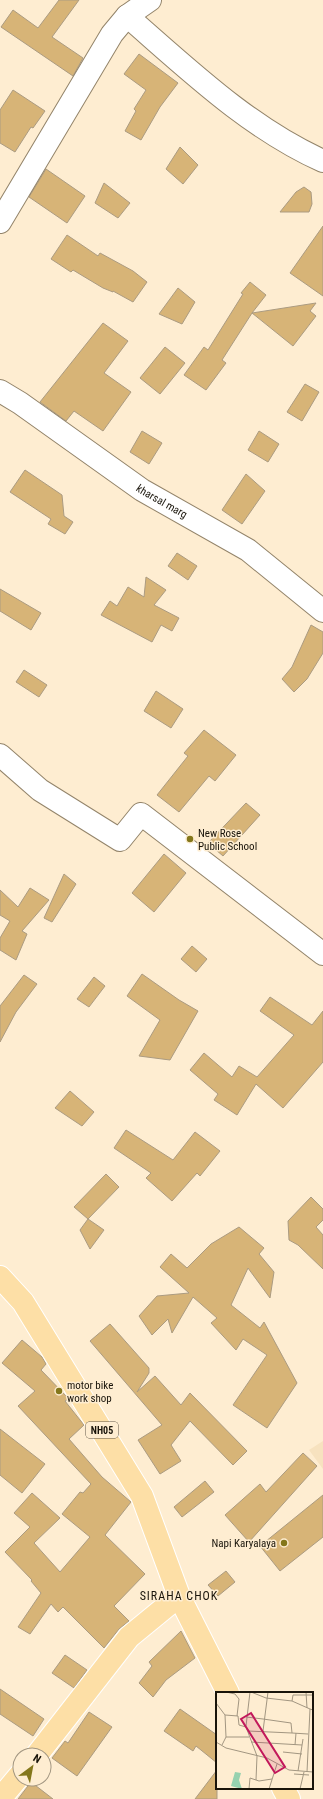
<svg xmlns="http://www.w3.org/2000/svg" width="323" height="1799" viewBox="0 0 323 1799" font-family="'Roboto Condensed',sans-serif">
	<rect width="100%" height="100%" fill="#feedd1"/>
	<polygon fill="#f7e2bf" points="323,1441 323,1469 309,1450"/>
	<g fill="#d7b477" stroke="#ab9b81">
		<polygon points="59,0 79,0 52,37 83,58 73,76 1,27 13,10 38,28"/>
		<polygon points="139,54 178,83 160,107 141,140 125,131 136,111 134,109 146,90 124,74"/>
		<polygon points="13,90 45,111 33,128 31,127 15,152 0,143 0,110"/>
		<polygon points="180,147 198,165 183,184 166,169"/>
		<polygon points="46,169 85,196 67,223 29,197"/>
		<polygon points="104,183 130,203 118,218 95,203"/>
		<polygon points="304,187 311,192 312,204 309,212 280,212 296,192"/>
		<polygon points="323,226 323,296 290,273"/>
		<polygon points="67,235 98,256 100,253 133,271 147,282 133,302 113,291 113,292 103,288 73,270 71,272 51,259"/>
		<polygon points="250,282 266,295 252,313 316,303 310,311 316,316 293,346 252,313 222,360 226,363 206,390 184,375 204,347 208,350 243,294 241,293"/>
		<polygon points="178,288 195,302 182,324 159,314"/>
		<polygon points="103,323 128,341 104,373 131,392 103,431 74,411 66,421 40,402"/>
		<polygon points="165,347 185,363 160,394 140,378"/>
		<polygon points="305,384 319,392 302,421 287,412"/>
		<polygon points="142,431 162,443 149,464 130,452"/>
		<polygon points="259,431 279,444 268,462 248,450"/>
		<polygon points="25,470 62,495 64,516 73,522 65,534 48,524 51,519 10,492"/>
		<polygon points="246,474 265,491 242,524 222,510"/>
		<polygon points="177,553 197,566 188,580 168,566"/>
		<polygon points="146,577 166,590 154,605 179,618 172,631 161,625 152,642 101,615 110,601 117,606 128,587 144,597"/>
		<polygon points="0,589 41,613 31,630 0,611"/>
		<polygon points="311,625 323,632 323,653 307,679 294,692 282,679 292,667"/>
		<polygon points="24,670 47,685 39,697 16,682"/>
		<polygon points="156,691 183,709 171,728 144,711"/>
		<polygon points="204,730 236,755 215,781 209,776 179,812 157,795 188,756 184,753"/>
		<polygon points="246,803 260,815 223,856 208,843"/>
		<polygon points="164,854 186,873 154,912 132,893"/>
		<polygon points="64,874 76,884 52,922 44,918"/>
		<polygon points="30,888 49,900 22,931 27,934 16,960 0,950 0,938 10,921 0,915 0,890 18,907"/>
		<polygon points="192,946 207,959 196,972 181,959"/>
		<polygon points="142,974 179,1000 198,1011 170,1060 139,1056 160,1020 127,996"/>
		<polygon points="24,975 37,984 16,1012 0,1042 0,1006"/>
		<polygon points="94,977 105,986 89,1007 77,999"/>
		<polygon points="270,997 312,1025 323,1011 323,1062 283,1108 256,1084 237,1115 214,1100 218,1094 190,1070 204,1053 232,1077 239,1066 257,1077 294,1035 260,1011"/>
		<polygon points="70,1091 94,1112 82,1126 55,1108"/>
		<polygon points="126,1130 173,1160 195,1132 220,1151 200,1176 197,1173 172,1201 146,1178 151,1173 114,1148"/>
		<polygon points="106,1174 119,1187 88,1219 74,1207"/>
		<polygon points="311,1197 323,1209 323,1220 316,1227 323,1235 323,1269 298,1245 289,1240 288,1221"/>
		<polygon points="88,1219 104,1230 90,1249 80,1230"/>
		<polygon points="239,1227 264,1248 259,1254 274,1272 270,1298 248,1268 231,1305 260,1328 264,1322 297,1383 267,1428 233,1405 267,1355 243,1339 236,1350 211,1323 217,1318 193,1297 172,1333 168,1319 152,1335 139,1316 157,1296 189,1293 160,1267 171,1254 187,1268 211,1244"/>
		<polygon points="110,1324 149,1368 149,1373 137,1392 155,1376 181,1405 190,1393 247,1451 233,1465 190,1421 171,1445 181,1461 160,1474 138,1440 162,1425 90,1341"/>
		<polygon points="22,1340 42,1357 46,1364 41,1370 67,1397 68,1399 65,1401 84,1425 69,1439 102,1477 131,1502 105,1535 145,1574 114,1606 129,1621 119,1629 104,1648 63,1607 58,1612 51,1604 30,1634 18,1627 41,1593 31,1581 32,1580 5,1552 30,1527 14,1513 32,1493 60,1518 34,1543 60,1572 90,1537 62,1514 80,1492 83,1493 91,1484 18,1406 35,1391 2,1363"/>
		<polygon points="0,1429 45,1464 22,1493 0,1475"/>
		<polygon points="303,1453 317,1466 249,1542 225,1515 260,1484 266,1492"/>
		<polygon points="205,1481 214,1492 182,1517 174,1507"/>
		<polygon points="323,1495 323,1537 280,1571 260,1546"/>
		<polygon points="226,1571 235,1582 218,1596 208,1585"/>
		<polygon points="181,1631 195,1658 166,1680 153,1697 139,1683 152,1666 149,1662"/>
		<polygon points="65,1655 87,1670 74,1688 52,1673"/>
		<polygon points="0,1689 44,1719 33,1736 0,1714"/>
		<polygon points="180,1709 217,1735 217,1763 196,1746 193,1751 164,1731"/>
		<polygon points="89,1712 112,1727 77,1776 52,1758 65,1741 68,1743"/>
		<polygon points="217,1770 217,1799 195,1799"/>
		<polygon points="31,1782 53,1799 18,1799"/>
	</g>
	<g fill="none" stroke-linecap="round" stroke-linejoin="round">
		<g stroke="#93846a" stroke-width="24">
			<g id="minor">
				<path d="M127,16c61,53 122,112 196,145"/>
				<polyline points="0,222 112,34 127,16 150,0"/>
				<path id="s1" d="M0,391l20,12 122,87 106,60 75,61"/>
				<polyline points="0,755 40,790 120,840 141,814 323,954"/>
			</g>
		</g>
		<g stroke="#fff" stroke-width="24">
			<g id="major">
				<polyline points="0,1277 23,1302 142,1496 179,1596 228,1693"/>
				<polyline points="37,1755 129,1637 179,1596"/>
				<polyline points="283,1788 289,1799"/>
				<polyline points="0,1799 20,1775"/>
			</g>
		</g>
		<use href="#minor" stroke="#fff" stroke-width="22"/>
		<use href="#major" stroke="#fddfa6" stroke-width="22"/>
	</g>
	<g fill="#84771b" stroke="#feedd1" stroke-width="1.5">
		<circle cx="190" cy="839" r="4"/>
		<circle cx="59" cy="1391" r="4"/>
		<circle cx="284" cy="1543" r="4"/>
	</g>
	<g text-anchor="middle" stroke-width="3" stroke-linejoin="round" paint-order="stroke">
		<rect fill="#feedd1" stroke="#5e5546" stroke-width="1" x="86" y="1422" width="32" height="16" rx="3"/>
		<g font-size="10" font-weight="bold" fill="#19140a">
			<text x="102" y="1434">NH05</text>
		</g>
		<g font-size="11" fill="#19140a" stroke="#feedd1">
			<text dy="4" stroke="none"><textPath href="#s1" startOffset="196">kharsal marg</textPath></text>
		</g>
		<g font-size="11" fill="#19140a" stroke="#feedd1" text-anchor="start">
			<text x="198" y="837">New Rose<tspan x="198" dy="13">Public School</tspan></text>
			<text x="67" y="1389">motor bike<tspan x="67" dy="13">work shop</tspan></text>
			<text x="276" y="1547" text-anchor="end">Napi Karyalaya</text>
		</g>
		<g font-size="12" letter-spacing="1" fill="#19140a" stroke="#feedd1">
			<text x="179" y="1600">SIRAHA CHOK</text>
		</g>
	</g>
	<g transform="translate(216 1692)">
		<rect width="97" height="97" fill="#feedd1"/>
		<path d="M19,80l6,1 -2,7 3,9 -11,-3z" fill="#96d1af"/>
		<path fill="none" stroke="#a29681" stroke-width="1" d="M10,0l9,2 4,5 -2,17M35,0l15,6 26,3 18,8M90,0l1,16M76,9l1,-6h20M0,11l9,12 13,1 1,9 7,2 11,29 -1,24M9,23l1,22M30,25l17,2M47,27l28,4 1,10 16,1M30,34l4,-34M32,39l44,2M47,39l5,-39M0,50l10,6 41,10 22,12 24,2M35,50l51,3M6,53l4,-8h23M79,53l1,-12M67,60l19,2M82,79l5,-32M91,80l3,-63 3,1M78,82l15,1M33,97l1,-11 9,3 13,-2M53,97l8,-25M84,97l4,-17"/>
		<path fill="#c2185b" fill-opacity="0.15" stroke="#c2185b" stroke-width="2" d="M35,21l34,54 -10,6 -34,-54z"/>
		<rect width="97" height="97" fill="none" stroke="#19140a" stroke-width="2"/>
	</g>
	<g transform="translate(32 1767) rotate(32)"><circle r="19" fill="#feedd1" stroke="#a29681"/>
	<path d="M0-3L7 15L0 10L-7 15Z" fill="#84771b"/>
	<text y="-6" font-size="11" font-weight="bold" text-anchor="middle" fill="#19140a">N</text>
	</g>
</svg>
